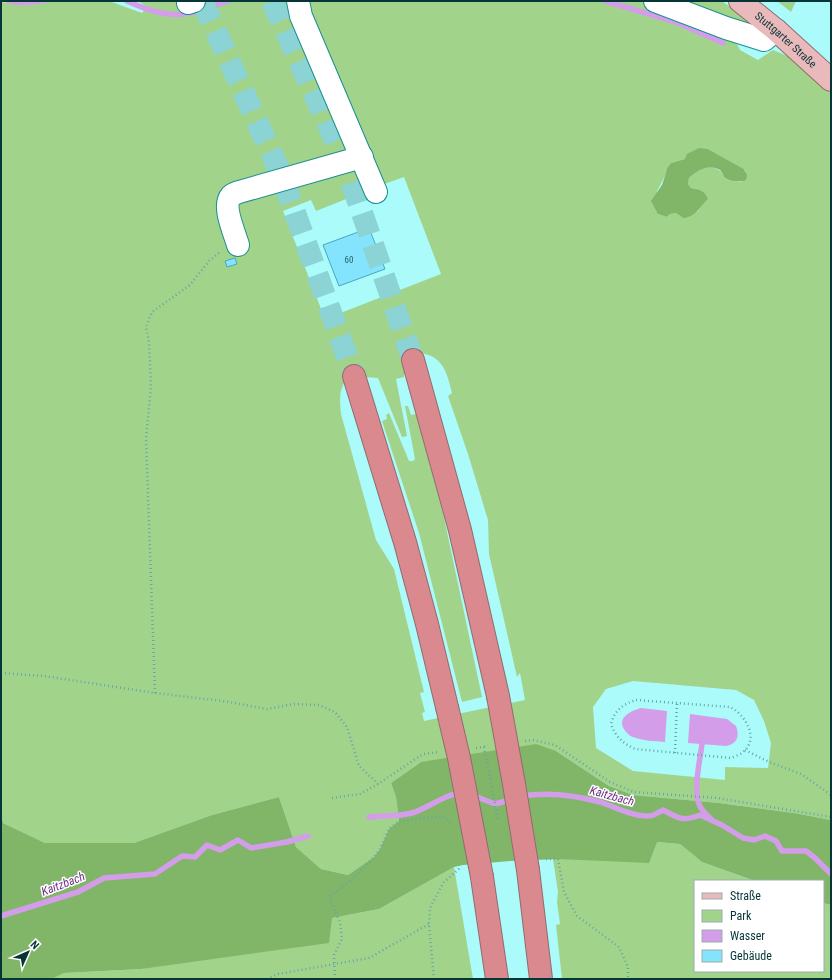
<svg xmlns="http://www.w3.org/2000/svg" width="832" height="980" viewBox="0 0 832 980" font-family="'Roboto Condensed',sans-serif">
	<rect width="100%" height="100%" fill="#acfbfb"/>
	<g fill="#a2d38b" fill-rule="evenodd">
		<path d="M52,1h57l33,12 5,-6 -9,-6h155l61,150 -122,52 127,-40 10,27 -53,21 -5,-11 -28,11 42,108 116,-45 -37,-97 -25,9 -75,-185h340l68,26 23,13 5,10 18,10 15,-10 22,9 36,34v727l-37,-7 -75,-10 -86,-8 -24,-9 -53,-35 -135,11 -30,21 5,14 3,24 -10,8 -9,20 -6,8 -26,18 -27,-6 -25,-22 -17,-50 -67,18 -78,28h-89l-42,-20 -2,-13v-808c18,3 34,4 51,-1zM708,149l36,20 2,2 -5,11c-4,-1 -12,-1 -15,-3 -3,-2 -3,-6 -6,-8 -11,-9 -23,-1 -31,7l-1,6 3,4 7,1 10,10 -7,6 -3,6 -15,7 -7,-5 -6,1 -3,3 -9,-3 -1,-23 8,-15 2,-8 4,-5 14,-4zM419,353c24,2 28,20 33,40l-4,3 20,58 20,66 1,34 28,123 3,-4 5,27 -101,21 -2,-8 3,-1 -5,-19 4,-1 -30,-123 -18,-29 -35,-126c-1,-13 -3,-24 6,-35l17,-2 14,1 24,59 5,-1 -11,-57 8,-2 2,-13zM633,681l103,9 18,10 10,21 7,22 -3,25 -43,-1v13l-92,-9 -37,-23 -3,-41 13,-18z"/>
		<polygon points="669,1 722,1 757,27"/>
		<polygon points="777,1 796,1 791,12"/>
		<polygon points="405,406 408,406 411,415 416,414 443,513 482,697 462,702 419,533 382,421 387,419 386,415 389,413 409,461 413,461 415,459"/>
		<polygon points="657,842 680,844 702,862 755,881 695,881 695,971 823,971 823,903 831,905 831,979 562,979 556,925 560,924 557,902 558,892 553,859"/>
		<polygon points="454,867 473,979 52,979 64,973 141,969 332,918 379,909"/>
	</g>
	<g fill="#81b568">
		<path d="M699,148l9,1 36,20 3,6 -1,5c-5,2 -16,2 -21,-2 -2,-2 -2,-5 -5,-8 -11,-7 -23,0 -31,8l-1,6 3,4c8,1 14,3 17,11 -9,8 -12,18 -25,19l-7,-5 -6,1 -3,3 -9,-3 -7,-13 11,-16 3,-9 2,-8 4,-5 14,-4 2,-5z"/>
		<polygon points="536,744 556,751 609,786 633,795 719,803 794,813 831,820 831,905 823,903 823,881 755,881 702,862 680,844 657,842 649,863 558,859 510,861 463,865 454,867 379,909 332,918 329,943 141,969 64,973 52,979 1,979 1,810 3,823 45,843 134,843 212,815 279,797 296,847 321,869 348,875 374,857 380,849 389,829 399,821 396,797 391,783 421,762"/>
	</g>
	<g fill="#d39de9">
		<path d="M1,1h51c-16,5 -36,6 -51,0z"/>
		<path d="M641,708l26,3 -2,31c-10,-1 -22,-1 -32,-5 -4,-1 -7,-5 -9,-8 -7,-12 7,-18 17,-21z"/>
		<path d="M690,714l37,5 9,7c4,10 1,18 -10,20l-38,-3z"/>
	</g>
	<g fill="none" stroke-linecap="round" stroke-linejoin="round">
		<g stroke="#d39de9" stroke-width="5.5">
			<path d="M127,1c44,20 57,16 101,0"/>
			<polyline points="605,1 676,22 723,43"/>
			<path d="M702,744c-2,16 -9,46 -3,60 2,6 8,11 12,15"/>
			<polyline points="472,795 495,804 513,799"/>
			<path d="M521,796c26,-4 54,-1 79,6 15,5 31,14 47,14 5,1 12,-4 16,-6 15,8 20,12 37,5l22,10 21,13 11,2 11,-4 11,5 6,10h24l9,7 16,16"/>
			<path d="M369,817c14,-2 29,0 43,-4 15,-4 36,-21 49,-19"/>
			<polyline points="1,916 78,892 104,878 155,874 182,856 195,857 207,845 220,850 238,840 251,848 287,842 308,836"/>
		</g>
	</g>
	<g fill="#85e4fd" stroke="#46a8bf">
		<polygon points="369,228 385,269 339,286 323,245"/>
		<polygon points="235,258 237,264 227,267 225,261"/>
	</g>
	<g fill="none" stroke-linecap="round" stroke-linejoin="round">
		<g stroke="#8bd3d4" stroke-width="22" stroke-dasharray="22 11" stroke-linecap="butt">
			<polyline points="202,1 281,174 354,376"/>
			<polyline points="272,1 343,158 413,360"/>
		</g>
		<g stroke="#188f91" stroke-width="24">
			<g id="minor">
				<polyline points="298,1 301,16 376,192"/>
				<polyline points="655,1 726,28 764,40 776,30"/>
				<polyline points="188,3 194,1"/>
				<path d="M238,245c-3,-11 -16,-39 -7,-49 2,-2 5,-3 8,-4l123,-35"/>
			</g>
		</g>
		<g stroke="#8f6c6f" stroke-width="24">
			<g id="major">
				<path id="s1" d="M740,1l36,29 55,50"/>
			</g>
		</g>
		<g stroke="#8f6c6f" stroke-width="24">
			<g id="highway">
				<polyline points="413,360 460,530 498,696"/>
				<polyline points="354,376 405,542 427,624 447,707"/>
				<polyline points="528,870 541,979"/>
				<polyline points="482,877 497,979"/>
			</g>
		</g>
		<g stroke="#65a7a7" stroke-width="2.5" stroke-dasharray="1 3" stroke-linecap="butt">
			<polyline points="1,673 44,676 155,693 223,701 267,709 294,704 319,705 335,712 347,727 359,766 378,784"/>
			<polyline points="155,693 146,438 151,387 149,342 146,327 152,312 190,285 209,261 220,252"/>
			<path d="M636,700l94,7c15,7 30,32 13,45 -3,3 -8,4 -12,6l-96,-9c-12,-6 -19,-11 -24,-25 3,-13 12,-20 25,-24z"/>
			<polyline points="525,741 533,740 555,745 610,782 634,792 717,798 831,817"/>
			<polyline points="484,747 498,820"/>
			<polyline points="476,748 488,746"/>
			<polyline points="745,750 769,762 801,774 831,795"/>
			<polyline points="675,753 677,703"/>
			<polyline points="332,798 360,794 378,784 423,754 439,752"/>
			<polyline points="546,859 558,859 564,892 577,916 619,947 628,967 628,979"/>
			<polyline points="267,979 278,974 369,958 429,924"/>
			<polyline points="335,979 334,955 342,939 340,922 329,897 351,880 374,857 380,849 389,829 399,821 442,816 451,823"/>
			<polyline points="434,979 429,924 430,908 443,883 461,867"/>
		</g>
		<use href="#minor" stroke="#fff" stroke-width="22"/>
		<use href="#major" stroke="#e9b9bb" stroke-width="22"/>
		<use href="#highway" stroke="#da8a8e" stroke-width="22"/>
		<g stroke="#8f6c6f" stroke-width="24" stroke-linecap="butt">
			<g id="highway-bridge">
				<polyline points="498,696 514,784 528,870"/>
				<polyline points="447,707 459,758 482,877"/>
			</g>
		</g>
		<use href="#highway-bridge" stroke="#da8a8e" stroke-width="22"/>
	</g>
	<g text-anchor="middle" stroke-width="3" stroke-linejoin="round" paint-order="stroke">
		<g font-size="9" fill="#256168">
			<text x="349" y="263">60</text>
		</g>
		<g font-size="11" fill="#053536" stroke="#fff">
			<text dy="4" stroke="none"><textPath href="#s1" startOffset="60">Stuttgarter Straße</textPath></text>
		</g>
		<g font-size="12" font-style="italic" fill="#723189" stroke="#fff">
			<text transform="translate(612 796) rotate(15)" y="4">Kaitzbach</text>
			<text transform="translate(63 884) rotate(-21)" y="4">Kaitzbach</text>
		</g>
	</g>
	<rect width="832" height="980" fill="none" stroke="#053536" stroke-width="4"/>
	<rect x="694" y="880" width="130" height="92" fill="#ffffff" stroke="#9baeaf"/>
	<rect x="702" y="893" width="20" height="6" fill="#e9b9bb" stroke="#9baeaf"/>
	<text x="730" y="900" font-size="12" fill="#053536">Straße</text>
	<rect x="702" y="910" width="20" height="12" fill="#a2d38b" stroke="#9baeaf"/>
	<text x="730" y="920" font-size="12" fill="#053536">Park</text>
	<rect x="702" y="930" width="20" height="12" fill="#d39de9" stroke="#9baeaf"/>
	<text x="730" y="940" font-size="12" fill="#053536">Wasser</text>
	<rect x="702" y="950" width="20" height="12" fill="#85e4fd" stroke="#9baeaf"/>
	<text x="730" y="960" font-size="12" fill="#053536">Gebäude</text>
	<g transform="translate(28 952) rotate(45)" stroke="#ffffff" stroke-width="3" paint-order="stroke">
	<path d="M0-3L7 15L0 10L-7 15Z" fill="#053536"/>
	<text y="-6" font-size="11" font-weight="bold" text-anchor="middle" fill="#053536">N</text>
	</g>
</svg>
